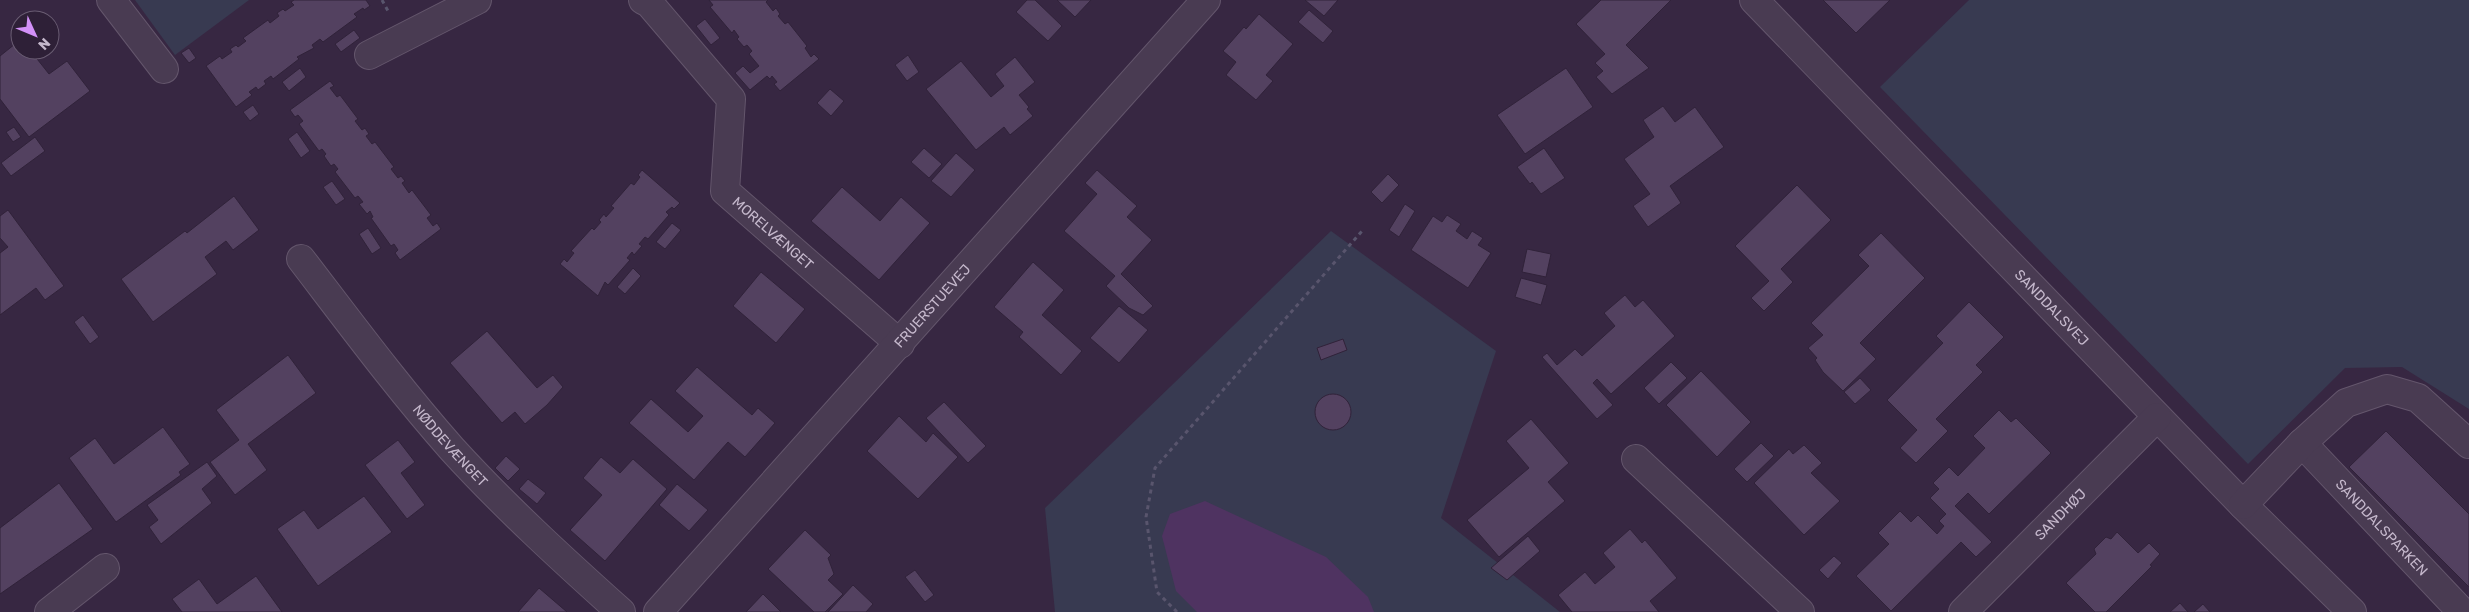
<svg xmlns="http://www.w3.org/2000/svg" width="2469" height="612" viewBox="0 0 2469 612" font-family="Rubik,sans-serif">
	<rect width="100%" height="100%" fill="#372742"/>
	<g fill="#383a51">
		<polygon points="135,0 249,0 175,55"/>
		<polygon points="1969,0 2469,0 2469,409 2402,367 2345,368 2248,464 1880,87"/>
		<polygon points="1331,231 1496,351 1441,518 1560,612 1055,612 1045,508"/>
	</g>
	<polygon fill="#4f3361" points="1205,501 1326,557 1368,597 1374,612 1197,612 1176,591 1162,536 1170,514"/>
	<g fill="#534160" stroke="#302239">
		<polygon points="294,0 366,0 370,6 364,10 363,8 354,14 357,17 323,42 320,39 312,45 314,48 297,57 299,59 273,79 271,76 264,81 266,84 258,90 256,87 249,92 252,95 236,107 206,66 220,56 222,59 232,52 230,49 236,45 238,47 246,41 243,38 268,20 270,23 279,16 277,13 283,9 285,11 294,5 291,2"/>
		<polygon points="709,0 768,0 766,2 773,11 776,8 780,14 778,16 785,24 788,22 807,46 805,48 811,57 814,54 819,59 780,91 774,84 777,82 772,76 770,79 767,76 750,90 735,73 743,66 750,73 759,66 749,54 752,51 747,45 744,47 737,39 739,37 734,30 732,33 710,7 713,5"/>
		<polygon points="1027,0 1035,0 1062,26 1048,41 1016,12"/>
		<polygon points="1057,0 1091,0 1075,17"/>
		<polygon points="1305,0 1338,0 1324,16"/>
		<polygon points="1601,0 1671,0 1626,45 1649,68 1612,94 1596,77 1603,71 1595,63 1605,54 1576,24"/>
		<polygon points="1823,0 1890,0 1856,33"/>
		<polygon points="1309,10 1333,31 1323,43 1298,22"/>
		<polygon points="1259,14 1293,44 1266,75 1273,81 1256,100 1226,75 1236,62 1223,51 1244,27 1246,29"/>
		<polygon points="705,19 720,38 711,45 696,26"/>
		<polygon points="354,30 360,38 341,52 335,44"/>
		<polygon points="20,40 20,50 30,50 49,74 67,61 90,91 29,137 0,99 0,56"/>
		<polygon points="189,48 196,58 189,63 181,53"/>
		<polygon points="908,55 919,72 907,81 895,65"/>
		<polygon points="1015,57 1035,82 1019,95 1029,107 1027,109 1033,116 1010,135 1004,127 976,150 926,89 961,61 991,97 1004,86 995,74"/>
		<polygon points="300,68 306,77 289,91 282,82"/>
		<polygon points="1566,68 1593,107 1525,154 1497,115"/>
		<polygon points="330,81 334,86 330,88 337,97 340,95 358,119 355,121 362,130 365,128 369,134 366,136 372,144 375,142 394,167 391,169 398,178 401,176 405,181 402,183 409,193 412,190 431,215 427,218 433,226 437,223 441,229 400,260 395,253 398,250 394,244 391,246 371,218 373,217 370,211 367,214 359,204 363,202 358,196 355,198 335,172 338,169 334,164 331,166 324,156 326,154 322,149 319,151 299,124 303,121 298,115 295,117 290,110"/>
		<polygon points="830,89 844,101 831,116 817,103"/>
		<polygon points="253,105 259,114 250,121 243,112"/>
		<polygon points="1663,106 1675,122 1695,107 1724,147 1670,186 1681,203 1648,227 1633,206 1650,194 1624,159 1654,137 1643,120"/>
		<polygon points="14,127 21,137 13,142 6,132"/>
		<polygon points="297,132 310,151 301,158 288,139"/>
		<polygon points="35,137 45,151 11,176 1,163"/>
		<polygon points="924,148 942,164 929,178 911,162"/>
		<polygon points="1544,148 1565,178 1541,194 1532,182 1530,184 1517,167"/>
		<polygon points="956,153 975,170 951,197 931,181"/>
		<polygon points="642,170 680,203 674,209 672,207 666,212 669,215 648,239 645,237 639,244 642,246 634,255 632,252 627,258 630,260 608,285 605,282 598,296 560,264 564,259 567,262 574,253 571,251 592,228 594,230 601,222 599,220 604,214 606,217 614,208 611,206 631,183 634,185 640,177 638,175"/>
		<polygon points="1097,170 1137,206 1127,217 1152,240 1121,274 1153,306 1143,315 1129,308 1106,286 1115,276 1064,231 1097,194 1085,183"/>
		<polygon points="1388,174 1399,185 1382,203 1371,192"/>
		<polygon points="332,181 345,199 336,205 323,187"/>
		<polygon points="1797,185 1831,220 1781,269 1793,282 1764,311 1751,298 1769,281 1735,246"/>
		<polygon points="842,187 880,221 901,197 930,223 879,280 811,221"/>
		<polygon points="234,196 259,230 233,250 226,241 205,257 217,274 153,322 121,279 185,231 187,233"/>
		<polygon points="1405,204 1415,211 1399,237 1389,230"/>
		<polygon points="8,210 64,286 45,300 36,288 0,315 0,253 8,247 0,238 0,216"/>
		<polygon points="1447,215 1461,224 1456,231 1467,239 1472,231 1483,238 1478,245 1491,253 1468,288 1411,250 1433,216 1442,222"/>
		<polygon points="672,223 681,230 665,249 656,242"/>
		<polygon points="368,228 381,248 372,254 359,234"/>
		<polygon points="1881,233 1925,278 1860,343 1876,359 1843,391 1823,372 1815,360 1817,358 1808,348 1823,335 1811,323 1869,266 1858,255"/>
		<polygon points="1527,249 1551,254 1546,277 1522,272"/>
		<polygon points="1033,262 1064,290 1042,315 1082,351 1061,375 1019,337 1023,332 994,307"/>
		<polygon points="633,268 641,276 625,294 617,287"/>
		<polygon points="761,272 805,309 776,343 733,306"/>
		<polygon points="1521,278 1547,285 1541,305 1515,297"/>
		<polygon points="1625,295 1635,307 1643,300 1675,336 1611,394 1597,379 1593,383 1613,405 1597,419 1542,357 1547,353 1557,365 1575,349 1582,356 1615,326 1604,313"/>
		<polygon points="1969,302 2004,337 1976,365 1983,372 1936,419 1948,431 1916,463 1900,448 1917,430 1887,400 1943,343 1936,336"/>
		<polygon points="1119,306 1148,330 1119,363 1090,338"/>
		<polygon points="83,315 99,337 90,344 74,322"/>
		<polygon points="487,331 537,388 553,375 563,387 547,405 525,424 515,412 502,423 450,363"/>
		<polygon points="1343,339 1347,350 1321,360 1317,348"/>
		<polygon points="288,355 316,393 248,444 267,470 235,495 210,462 239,440 216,410"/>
		<polygon points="1671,362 1687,378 1659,404 1644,388"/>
		<polygon points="697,367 752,415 758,408 775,423 745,457 728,442 694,480 629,423 651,399 688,432 703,416 675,391"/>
		<polygon points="1701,371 1751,422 1717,457 1666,405"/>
		<polygon points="1860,378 1871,390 1855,404 1844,392"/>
		<circle cx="1333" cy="412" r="18"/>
		<polygon points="944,402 986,446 968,463 926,418"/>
		<polygon points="1999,410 2011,422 2016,418 2051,453 1989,514 1968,493 1955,506 1992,542 1976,557 1961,542 1891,611 1856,576 1889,544 1878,533 1900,511 1911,522 1918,515 1937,534 1944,526 1939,521 1946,514 1930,498 1939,489 1933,483 1949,467 1958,476 1985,448 1973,436"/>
		<polygon points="899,416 926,442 933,433 958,457 918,499 867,451"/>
		<polygon points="1531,419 1569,463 1548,482 1565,501 1499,557 1467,520 1529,468 1506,441"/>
		<polygon points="163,427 190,464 179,472 181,475 116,522 69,458 95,438 114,464"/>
		<polygon points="2386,431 2469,514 2469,587 2349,467"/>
		<polygon points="398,440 415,462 401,473 425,505 407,519 365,465"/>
		<polygon points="1761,443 1774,456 1747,482 1734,469"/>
		<polygon points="1804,445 1822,463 1811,473 1840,501 1804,535 1754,483 1789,449 1793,454"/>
		<polygon points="506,456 520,469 508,481 495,468"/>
		<polygon points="601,457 620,473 633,459 667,489 605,561 570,530 602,495 583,478"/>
		<polygon points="207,462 217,476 202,489 212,503 161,544 149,527 158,520 147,505"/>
		<polygon points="528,479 546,493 537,504 519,489"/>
		<polygon points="59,483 93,529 0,594 0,528"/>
		<polygon points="677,484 708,510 689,531 659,505"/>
		<polygon points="364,496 392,532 318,586 277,529 304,510 318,529"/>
		<polygon points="1630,529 1642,543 1645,540 1677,578 1650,601 1659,612 1572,612 1558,595 1585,572 1595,584 1615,567 1603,553"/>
		<polygon points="805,530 831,555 828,558 834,574 828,580 843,594 825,612 814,612 768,569"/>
		<polygon points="2117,532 2138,553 2149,543 2160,554 2150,565 2152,566 2106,612 2095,612 2066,583 2096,554 2094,549 2106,537 2111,539"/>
		<polygon points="1528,536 1540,551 1507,580 1491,568"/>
		<polygon points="1834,556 1842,563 1828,579 1819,570"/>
		<polygon points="915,570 934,595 925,602 905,577"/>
		<polygon points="256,576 282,612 182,612 172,599 199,579 217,604"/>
		<polygon points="853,585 873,604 866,612 828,612"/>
		<polygon points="539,588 567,612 518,612"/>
		<polygon points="763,594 781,612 746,612"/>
		<polygon points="2180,603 2188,612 2170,612"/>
		<polygon points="2203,604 2210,612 2194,612"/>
	</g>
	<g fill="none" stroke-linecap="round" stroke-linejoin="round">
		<g stroke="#64566c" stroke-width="30">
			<g id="street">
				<polyline points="111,0 164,69"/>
				<path id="s1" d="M643,0l6,3 82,96 -6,92 175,153"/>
				<path id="s2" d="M1754,0l489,505 109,107"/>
				<polyline points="369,55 477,0"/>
				<path id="s3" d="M301,259c49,64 97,129 151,190 53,58 111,111 169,163"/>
				<path id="s4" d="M2302,443l160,169"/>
				<polyline points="1636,459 1800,612"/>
				<polyline points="2243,505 2302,443 2346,403 2387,389 2418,398 2469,444"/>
				<polyline points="49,612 105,568"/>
				<path id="s5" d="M658,612l548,-612"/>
				<path id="s6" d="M1963,612l194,-195"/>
			</g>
		</g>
		<g stroke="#59556d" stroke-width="3" stroke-dasharray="4 4" stroke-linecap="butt">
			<polyline points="382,0 388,11"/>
			<polyline points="1177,612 1157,592 1146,517 1155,468 1362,231"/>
		</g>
		<use href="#street" stroke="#493b52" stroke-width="28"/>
	</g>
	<g text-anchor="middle" stroke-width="4" stroke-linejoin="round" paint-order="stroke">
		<g font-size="14" fill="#c5b8cc" stroke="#2e2037">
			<text dy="5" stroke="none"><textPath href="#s1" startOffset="289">MORELVÆNGET</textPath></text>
			<text dy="5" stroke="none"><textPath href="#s5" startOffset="411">FRUERSTUEVEJ</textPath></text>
			<text dy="5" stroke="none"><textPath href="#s2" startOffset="428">SANDDALSVEJ</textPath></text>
			<text dy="5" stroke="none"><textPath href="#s3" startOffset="239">NØDDEVÆNGET</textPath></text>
			<text dy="5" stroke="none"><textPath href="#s6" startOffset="138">SANDHØJ</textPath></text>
			<text dy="5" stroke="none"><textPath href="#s4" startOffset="116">SANDDALSPARKEN</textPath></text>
		</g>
	</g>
	<g transform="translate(35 35) rotate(134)"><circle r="24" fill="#2e2037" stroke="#6a5d73"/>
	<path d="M0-4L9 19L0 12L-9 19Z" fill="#d391f8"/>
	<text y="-8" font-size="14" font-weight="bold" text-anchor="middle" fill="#c5b8cc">N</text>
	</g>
</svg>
